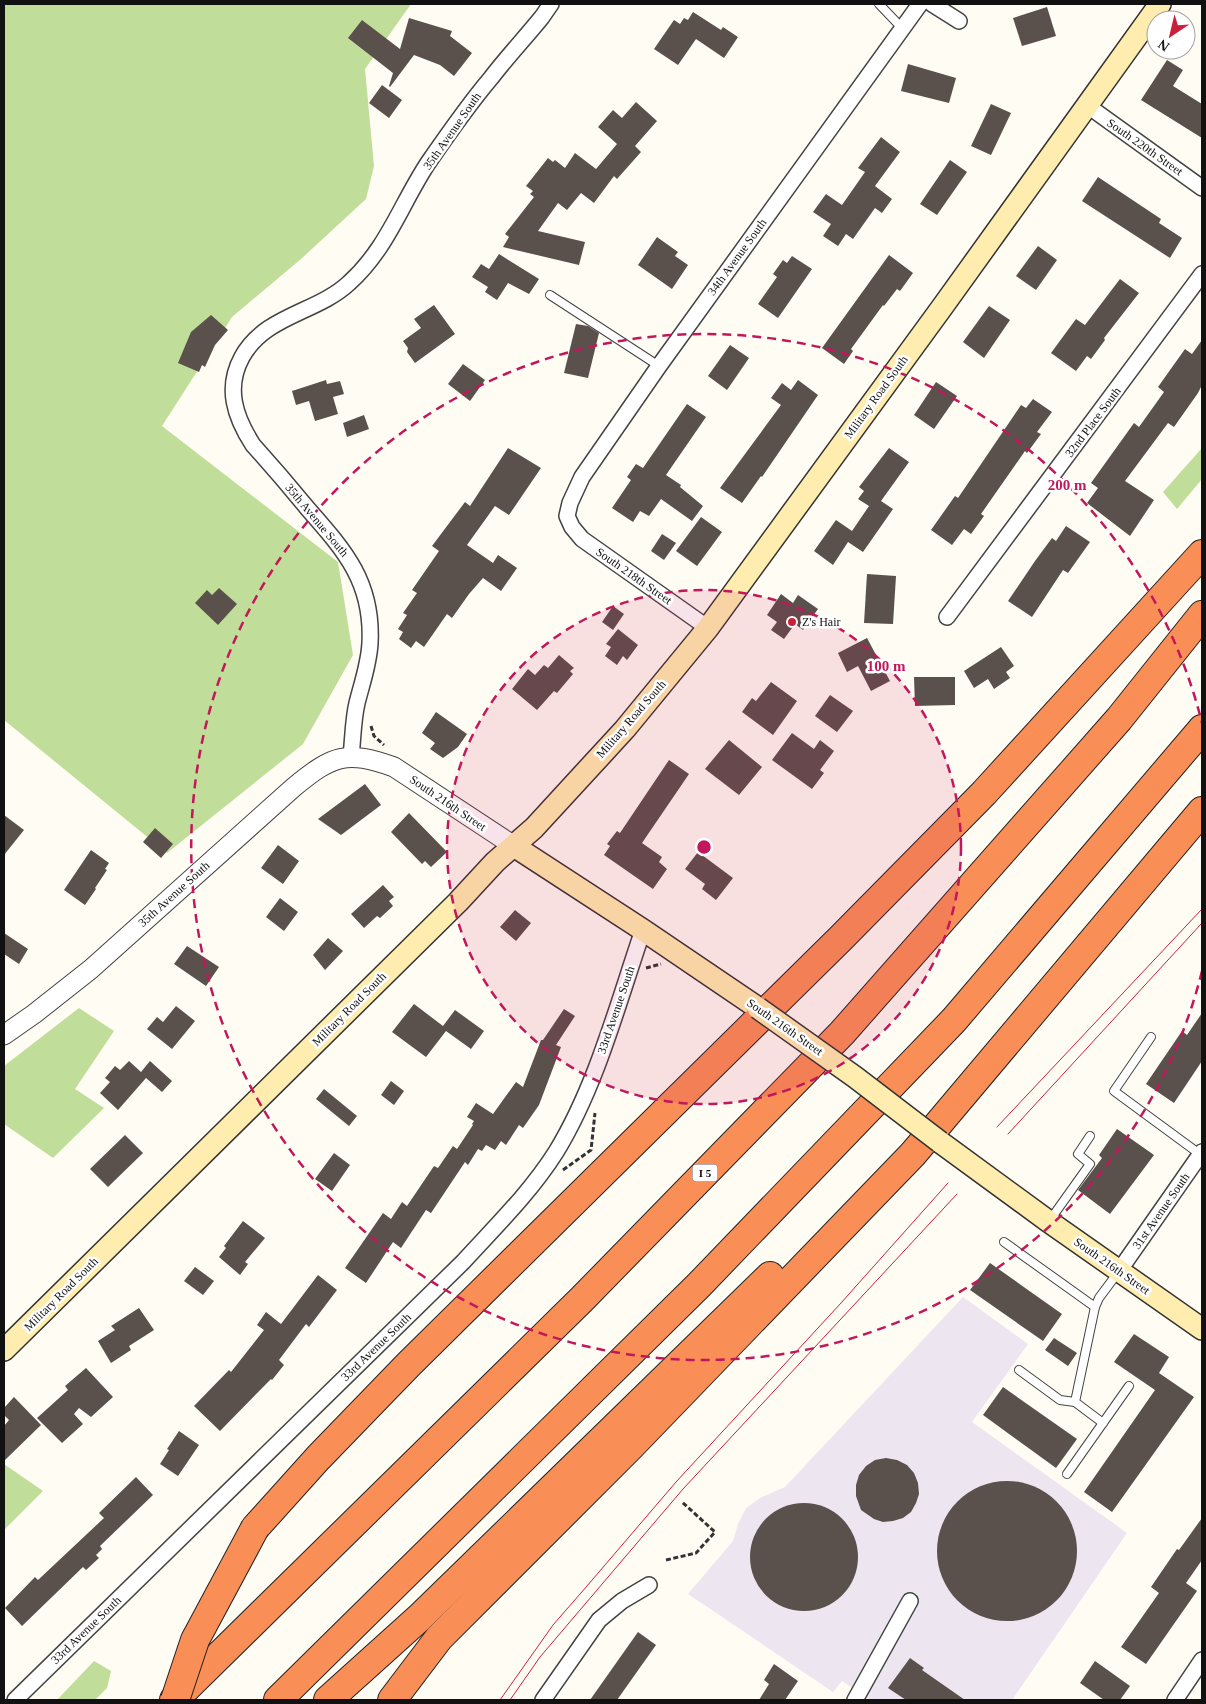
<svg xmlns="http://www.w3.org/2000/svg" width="1206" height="1704" viewBox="0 0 1206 1704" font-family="Georgia,serif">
	<rect width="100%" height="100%" fill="#fffcf4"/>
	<polygon fill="#ede5ef" points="963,1297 1028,1344 972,1422 1127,1533 1012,1700 870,1700 842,1681 833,1692 688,1594 733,1541 738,1524 746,1508 762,1497 785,1487"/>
	<g fill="#c0de99">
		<polygon points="4,4 411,4 365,69 374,166 366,199 301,259 232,317 162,426 338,562 353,655 303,744 167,853 4,720"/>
		<polygon points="1202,448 1202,479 1177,509 1163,492"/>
		<polygon points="79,1008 114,1031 75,1089 104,1108 53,1158 4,1124 4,1066"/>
		<polygon points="4,1464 43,1491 4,1530"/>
		<polygon points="94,1661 111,1671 107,1688 95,1700 57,1700"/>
	</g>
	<g fill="#5a504c">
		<polygon points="1047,7 1056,36 1022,46 1013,18"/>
		<polygon points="693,12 721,30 723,27 738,37 724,58 696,39 678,65 654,49 674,20 680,24 684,18 688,20"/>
		<polygon points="409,18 452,31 450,36 472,53 454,76 440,65 414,55 390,87 389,86 393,73 348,38 362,20 400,49"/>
		<polygon points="1167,60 1183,70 1173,86 1202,104 1202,138 1141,100"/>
		<polygon points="908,64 956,78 949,103 901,91"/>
		<polygon points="382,85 402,100 389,118 369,103"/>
		<polygon points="636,102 657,121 635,146 641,152 617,179 614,176 594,203 581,193 567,210 558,203 538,231 585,242 579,265 503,247 509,237 505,234 534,197 530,194 533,191 526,186 548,158 553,162 555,160 565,168 575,153 596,169 617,144 598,127 613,110 622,118"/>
		<polygon points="991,104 1011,113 991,155 971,146"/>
		<polygon points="881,137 900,152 875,186 892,199 882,213 875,208 853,239 846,234 838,246 823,236 831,224 813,212 826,194 842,205 865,172 858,168"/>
		<polygon points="950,160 967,172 937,215 920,204"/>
		<polygon points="1098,177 1161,219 1159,223 1182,238 1170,258 1082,201"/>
		<polygon points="657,237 678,252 675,256 688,265 672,289 638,265"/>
		<polygon points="1038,246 1057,260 1036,290 1016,276"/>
		<polygon points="499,254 539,279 529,294 508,283 497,300 485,292 488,287 472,277 481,264 489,269"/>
		<polygon points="889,255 913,273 900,291 897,289 884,306 883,305 851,349 853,351 844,364 822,348"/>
		<polygon points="792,256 812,269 778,318 758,304 777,277 773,274 783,260 787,263"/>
		<polygon points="1120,279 1139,293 1104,338 1105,340 1091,359 1087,356 1076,371 1051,353 1076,319 1085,325"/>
		<polygon points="434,305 455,334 415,363 407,352 408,348 403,341 421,328 414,319"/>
		<polygon points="989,306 1010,320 984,358 963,342"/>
		<polygon points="211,315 228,330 215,345 205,367 202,365 199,372 178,363 191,332"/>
		<polygon points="576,324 588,326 599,333 588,378 564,373"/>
		<polygon points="1202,340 1202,385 1198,393 1174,427 1168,423 1125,481 1154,500 1130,536 1087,503 1098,488 1091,483 1134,423 1139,427 1164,392 1158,387 1185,349 1192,354"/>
		<polygon points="730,345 749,358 727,390 708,376"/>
		<polygon points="463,364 485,380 470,401 448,384"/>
		<polygon points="326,380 327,384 340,381 344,394 333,397 338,414 315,421 309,401 296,405 292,391"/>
		<polygon points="798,380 818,395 762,477 761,476 742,503 720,488 781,405 771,398 782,383 791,390"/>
		<polygon points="936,382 957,396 934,429 914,415"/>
		<polygon points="1033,399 1052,412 1037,432 1041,434 1027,453 1025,451 981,514 984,516 971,534 964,529 952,545 931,530 955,496 958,498 1021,405 1026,408"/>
		<polygon points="687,404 706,417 666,475 681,485 680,487 703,506 692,521 661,499 649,516 640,511 633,522 612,508 631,480 627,477 636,464 643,468"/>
		<polygon points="364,415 369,429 347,437 343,423"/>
		<polygon points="508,448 541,468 509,515 495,506 467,545 493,563 498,555 517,568 501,591 483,578 469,594 452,618 447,614 424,647 416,641 411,648 399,639 403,632 398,629 407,615 403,613 417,593 412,590 439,551 432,546 465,502 470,506"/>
		<polygon points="889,448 909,462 881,501 893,509 863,552 848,542 833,565 814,551 836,520 852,531 869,506 858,499 864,491 859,487"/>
		<polygon points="701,517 722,532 697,566 676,551"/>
		<polygon points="1066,526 1090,542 1068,573 1063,570 1032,617 1008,601 1035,561 1052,538 1056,541"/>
		<polygon points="662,534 676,543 664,560 651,551"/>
		<polygon points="867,574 896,576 893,624 864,623"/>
		<polygon points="219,588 237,604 218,625 195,603 207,590 212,595"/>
		<polygon points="781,594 793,603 798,595 818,609 803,630 795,624 784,639 771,630 777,622 767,615"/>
		<polygon points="613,606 624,614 613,630 602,622"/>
		<polygon points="618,629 638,645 627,660 623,656 617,665 605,656 611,647 606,644"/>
		<polygon points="867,638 890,681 871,691 858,666 847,672 838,653"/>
		<polygon points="1001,647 1014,666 1006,672 1010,678 994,689 988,679 974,688 964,671"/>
		<polygon points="559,655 574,668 570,671 573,674 557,693 554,691 537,710 512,689 528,669 535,675 544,665 548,668"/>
		<polygon points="914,677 955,677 955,705 915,706"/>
		<polygon points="771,682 797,701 773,735 742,712 752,698 756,701"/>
		<polygon points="830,695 853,711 837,732 815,716"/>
		<polygon points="436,712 467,734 458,747 443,758 430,749 435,743 422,733"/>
		<polygon points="792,733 814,749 820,740 834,751 820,770 824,773 812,789 772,760"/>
		<polygon points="729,740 762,767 739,795 705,769"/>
		<polygon points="669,760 689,774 642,843 662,857 659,862 667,869 653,889 604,855 610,846 607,844 617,831 620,833"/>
		<polygon points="365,784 381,805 341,835 318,819"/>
		<polygon points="409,813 447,852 431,867 425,861 422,864 391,832"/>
		<polygon points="4,815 24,830 4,855"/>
		<polygon points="155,828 173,844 161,858 143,842"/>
		<polygon points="278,845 299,861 283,884 261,868"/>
		<polygon points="91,850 109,863 105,869 107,870 95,888 96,889 85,905 64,890"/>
		<polygon points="698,852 733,878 716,900 702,889 705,884 685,869"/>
		<polygon points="383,885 394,897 389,901 393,906 380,918 377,916 364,928 351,914"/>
		<polygon points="280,898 298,912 284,931 266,917"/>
		<polygon points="515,910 531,923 516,941 500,927"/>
		<polygon points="4,933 28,949 19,964 4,954"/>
		<polygon points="328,938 343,951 325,970 313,955"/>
		<polygon points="187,946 219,967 206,986 174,964"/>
		<polygon points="414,1004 443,1026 455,1010 484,1031 471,1049 446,1031 426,1057 392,1032"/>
		<polygon points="176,1006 195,1021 172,1049 147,1029 157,1017 163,1022"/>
		<polygon points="564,1009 575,1016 556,1045 561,1047 539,1105 523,1128 519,1125 506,1145 501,1141 495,1150 486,1145 482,1151 478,1149 468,1165 465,1162 431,1213 426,1210 401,1248 393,1242 366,1283 345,1268 383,1213 391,1219 402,1202 407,1206 434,1166 438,1168 453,1146 457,1149 473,1125 472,1124 474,1121 467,1117 476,1103 493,1114 516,1082 523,1087 541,1040 543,1040"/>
		<polygon points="1202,1013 1202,1061 1174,1103 1146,1084 1182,1031 1187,1035"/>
		<polygon points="129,1061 141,1072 150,1061 172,1081 162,1092 146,1078 118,1110 100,1093 110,1082 105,1078 115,1066 120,1070"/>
		<polygon points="391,1081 404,1091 394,1105 381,1095"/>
		<polygon points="324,1089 357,1116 349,1126 316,1099"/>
		<polygon points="1117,1129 1154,1155 1110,1214 1078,1190 1102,1158 1099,1155"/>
		<polygon points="125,1135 143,1153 108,1187 90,1169"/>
		<polygon points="334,1153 350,1165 332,1191 315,1179"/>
		<polygon points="243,1221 265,1238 245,1262 248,1264 240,1275 219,1257 226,1248 224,1246"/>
		<polygon points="990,1263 1062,1314 1043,1341 970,1290"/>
		<polygon points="195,1267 214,1281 203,1295 184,1281"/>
		<polygon points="318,1275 337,1290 309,1327 306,1324 279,1360 284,1365 272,1380 271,1379 220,1431 194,1406 229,1370 231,1372 264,1330 257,1325 266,1312 281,1324"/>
		<polygon points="139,1308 154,1330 129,1346 131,1350 111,1363 98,1341 115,1330 111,1326"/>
		<polygon points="1134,1334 1169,1357 1159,1373 1194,1397 1112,1512 1084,1492 1155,1390 1114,1362"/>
		<polygon points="1054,1338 1077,1353 1068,1366 1045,1350"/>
		<polygon points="86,1368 113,1397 91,1417 79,1408 74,1414 83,1424 62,1443 37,1418 68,1390 65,1386"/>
		<polygon points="1003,1387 1077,1439 1056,1468 983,1415"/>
		<polygon points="14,1397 41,1425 4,1461 4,1426 9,1420 4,1415 4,1408"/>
		<polygon points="179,1431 199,1445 178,1476 160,1464 169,1450 167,1449"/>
		<polygon points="886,1458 897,1460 907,1465 914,1473 918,1483 919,1494 916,1503 911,1512 903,1518 893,1521 883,1522 874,1519 861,1510 856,1496 856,1485 859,1475 866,1466 875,1460"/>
		<polygon points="136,1477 153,1495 100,1546 102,1549 96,1555 99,1558 86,1570 83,1567 22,1626 5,1608 35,1577 38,1580 104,1518 99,1513"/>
		<circle cx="1007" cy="1551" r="70"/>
		<circle cx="804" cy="1557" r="54"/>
		<polygon points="1202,1518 1202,1560 1186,1583 1197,1591 1146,1664 1121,1647 1159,1593 1151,1587 1177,1549 1179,1550"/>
		<polygon points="638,1632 656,1645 617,1700 590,1700"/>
		<polygon points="910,1658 924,1668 922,1670 965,1700 906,1700 888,1688"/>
		<polygon points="1095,1661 1130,1686 1120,1700 1104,1700 1080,1683"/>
		<polygon points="774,1664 798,1681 785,1700 759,1700 769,1684 764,1680"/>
	</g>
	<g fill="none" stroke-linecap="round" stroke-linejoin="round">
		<g stroke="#444" stroke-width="10">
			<g id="service">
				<polyline points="879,4 902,28"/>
				<polyline points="550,295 659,366"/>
				<polyline points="1151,1037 1114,1091 1201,1155"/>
				<polyline points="1050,1220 1090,1164 1078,1154 1090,1136"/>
				<polyline points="1004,1242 1095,1307"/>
				<polyline points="1019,1370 1060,1400 1075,1402"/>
				<polyline points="1103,1423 1075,1402 1095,1307 1099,1298 1119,1271"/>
				<polyline points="1067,1474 1129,1386"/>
			</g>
		</g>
		<g stroke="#444" stroke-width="18">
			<g id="minor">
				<polyline points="932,4 959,21"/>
				<polyline points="1088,106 1202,188"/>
				<polyline points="947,617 1202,274"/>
				<polyline points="708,628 582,539 572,527 567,516 570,503 582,477 659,366 920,4"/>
				<path d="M351,756c2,-17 2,-36 6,-53 5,-20 12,-39 13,-60 3,-60 -24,-91 -62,-134 -18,-22 -36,-43 -55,-64 -18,-28 -28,-57 -11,-88 23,-42 75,-44 107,-74 38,-34 52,-79 79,-120 20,-29 40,-58 63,-85 16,-21 34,-40 51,-61l9,-13"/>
				<polyline points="1119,1271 1202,1152"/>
				<path d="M15,1700l448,-438c32,-35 67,-69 93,-110 40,-65 62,-149 87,-222"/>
				<polyline points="543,1700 599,1620 622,1601 649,1585"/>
				<polyline points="855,1700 910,1601"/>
				<polyline points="1175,1700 1202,1660"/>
			</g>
		</g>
		<g stroke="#444" stroke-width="21">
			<path id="tertiary" d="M4,1035l30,-21 57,-45 203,-182c39,-32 52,-37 100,-20l120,79"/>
		</g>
		<g stroke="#333" stroke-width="24">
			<g id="secondary">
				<polyline points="514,846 643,930 758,1008"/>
				<polyline points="940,1142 1048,1221 1202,1329"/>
				<polyline points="4,1350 458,902 495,862 534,828 625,729 708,628 943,306 1160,4"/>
			</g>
		</g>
		<g stroke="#222" stroke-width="30">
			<g id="motorway">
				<polyline points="255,1528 318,1458 409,1364 841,938 984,793 1202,554"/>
				<polyline points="174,1700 582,1299 842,1033 1119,719 1202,615"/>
				<polyline points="278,1700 699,1285 954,1020 1202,729"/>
				<polyline points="328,1700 419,1618 770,1276"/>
				<polyline points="392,1700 439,1638 631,1446 913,1154 1202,811"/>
			</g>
		</g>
		<g stroke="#333" stroke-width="3" stroke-dasharray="5 2.5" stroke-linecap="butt">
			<polyline points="371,726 374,736 384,745"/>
			<polyline points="646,968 661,964"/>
			<polyline points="563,1170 591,1150 595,1113"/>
			<polyline points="666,1560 696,1553 715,1532 682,1502"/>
		</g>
		<use href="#service" stroke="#fff" stroke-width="8"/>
		<use href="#minor" stroke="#fff" stroke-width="15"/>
		<use href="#tertiary" stroke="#fff" stroke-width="19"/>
		<use href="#secondary" stroke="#ffedaf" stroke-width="21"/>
		<use href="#motorway" stroke="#fa8e57" stroke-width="28"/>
		<g stroke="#c9203c" stroke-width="1">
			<polyline points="997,1127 1202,909"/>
			<polyline points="1008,1134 1202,923"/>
			<polyline points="500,1700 553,1625 587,1586 676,1482 841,1303 948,1183"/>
			<polyline points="510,1700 540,1657 683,1489 957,1194"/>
		</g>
		<g stroke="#333" stroke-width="24" stroke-linecap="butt">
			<polyline id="secondary-bridge" points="758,1008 855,1077 940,1142"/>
		</g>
		<g stroke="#222" stroke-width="30" stroke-linecap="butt">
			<polyline id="motorway-bridge" points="175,1700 195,1640 255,1528"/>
		</g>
		<use href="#secondary-bridge" stroke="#ffedaf" stroke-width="21"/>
		<use href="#motorway-bridge" stroke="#fa8e57" stroke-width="28"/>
	</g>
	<circle cx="704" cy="847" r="257" fill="#c2185b" fill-opacity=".12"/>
	<g fill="none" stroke="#c2185b" stroke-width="2.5" stroke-dasharray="9 6">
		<circle cx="704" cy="847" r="257"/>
		<path d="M1202 971A513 513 0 1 1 1202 723"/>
	</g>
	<circle fill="#c9203c" stroke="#fff" stroke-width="2" cx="792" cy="622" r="5"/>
	<g text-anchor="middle" stroke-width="5" stroke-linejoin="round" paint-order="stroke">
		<rect fill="#fff" stroke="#585858" stroke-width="1" x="692.5" y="1164.5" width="25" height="17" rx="4"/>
		<g font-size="11" font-weight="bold" fill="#111">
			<text x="705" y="1177">I 5</text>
		</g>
		<g font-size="12" fill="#111" stroke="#fff">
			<text transform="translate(452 131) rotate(-55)" y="4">35th Avenue South</text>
			<text transform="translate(1145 147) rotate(35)" y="4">South 220th Street</text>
			<text transform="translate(737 257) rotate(-54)" y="4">34th Avenue South</text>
			<text transform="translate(876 397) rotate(-54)" y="4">Military Road South</text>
			<text transform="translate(1093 422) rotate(-53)" y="4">32nd Place South</text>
			<text transform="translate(317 520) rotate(50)" y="4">35th Avenue South</text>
			<text transform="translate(634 576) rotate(35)" y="4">South 218th Street</text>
			<text transform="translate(631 719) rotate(-49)" y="4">Military Road South</text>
			<text transform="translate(448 803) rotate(34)" y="4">South 216th Street</text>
			<text transform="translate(174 894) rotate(-42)" y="4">35th Avenue South</text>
			<text transform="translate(349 1009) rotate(-45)" y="4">Military Road South</text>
			<text transform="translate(616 1010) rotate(-71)" y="4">33rd Avenue South</text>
			<text transform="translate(785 1027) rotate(35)" y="4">South 216th Street</text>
			<text transform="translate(1161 1211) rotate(-55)" y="4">31st Avenue South</text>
			<text transform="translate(1112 1266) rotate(35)" y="4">South 216th Street</text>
			<text transform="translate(61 1294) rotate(-45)" y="4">Military Road South</text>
			<text transform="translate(376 1347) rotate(-44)" y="4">33rd Avenue South</text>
			<text transform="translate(86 1630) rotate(-44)" y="4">33rd Avenue South</text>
		</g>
		<g font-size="12" fill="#111" stroke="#fff" text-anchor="start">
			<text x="802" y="626">Z's Hair</text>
		</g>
	</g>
	<circle cx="704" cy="847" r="8" fill="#c2185b" stroke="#fff" stroke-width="2.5"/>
	<g font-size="15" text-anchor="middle" font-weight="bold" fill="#c2185b" stroke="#fff" stroke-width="5" stroke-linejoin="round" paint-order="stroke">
		<text x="1067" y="490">200 m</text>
		<text x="886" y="671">100 m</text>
	</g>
	<rect width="1206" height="1704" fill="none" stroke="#111111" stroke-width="10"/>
	<g transform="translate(1171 35) rotate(215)"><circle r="24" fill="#ffffff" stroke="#a0a0a0"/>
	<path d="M0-4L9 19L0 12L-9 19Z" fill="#c9203c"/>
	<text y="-8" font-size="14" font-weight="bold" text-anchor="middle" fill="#111111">N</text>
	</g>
</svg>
